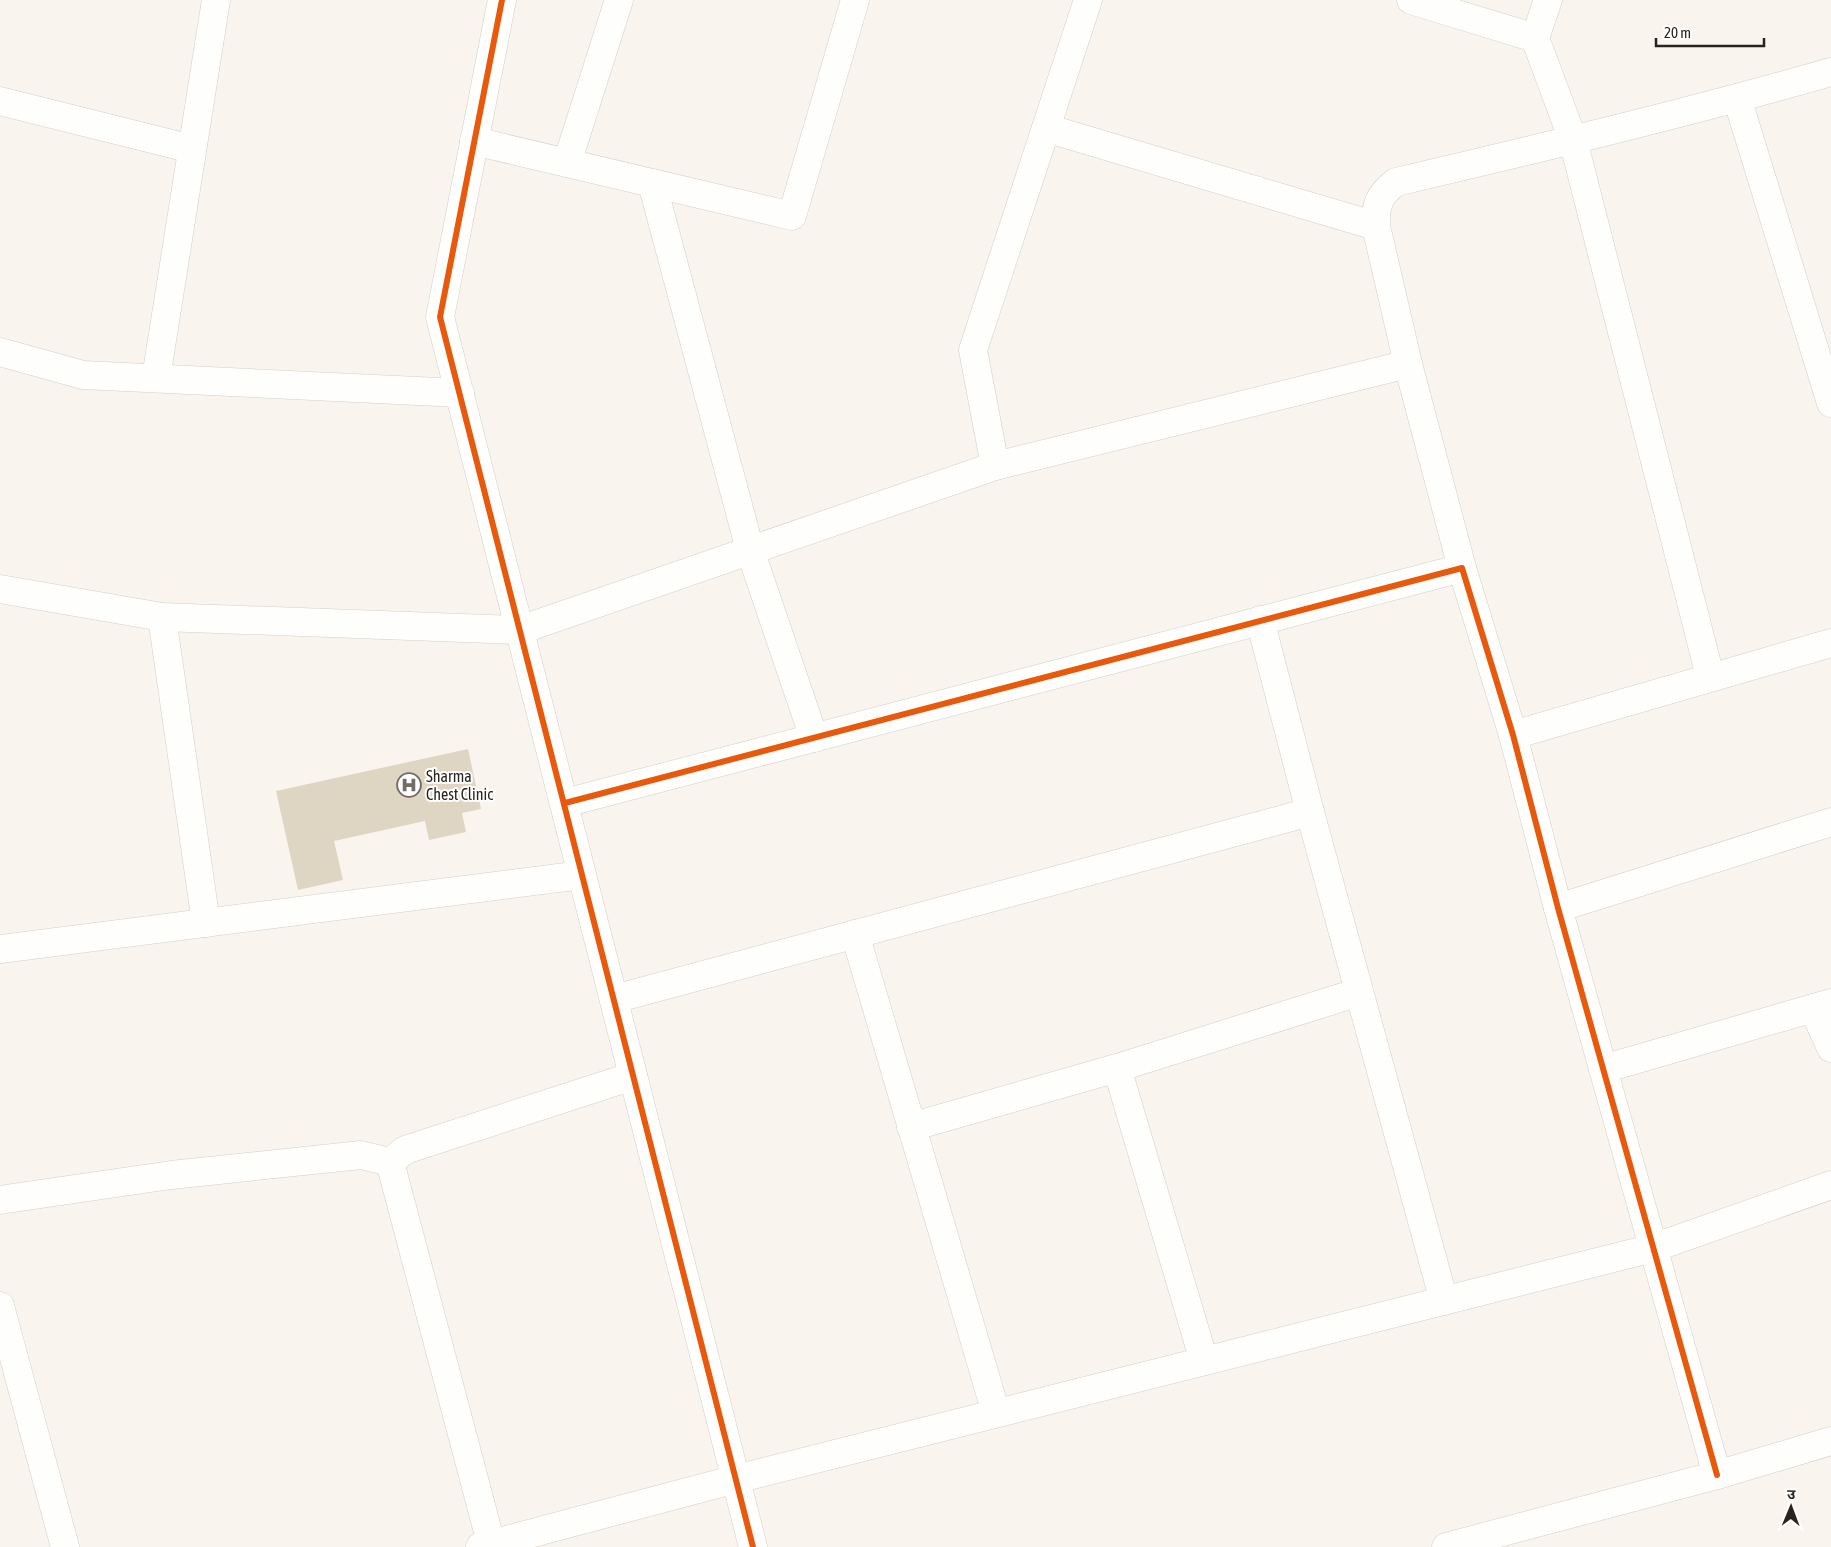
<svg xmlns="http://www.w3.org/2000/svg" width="1831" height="1547" viewBox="0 0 1831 1547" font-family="'Asap Condensed','Noto Sans Devanagari',sans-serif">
	<rect width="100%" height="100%" fill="#f9f5ee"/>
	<polygon fill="#dfd5c3" points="468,749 481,809 462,813 466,832 429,840 425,821 334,841 343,880 298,890 276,791"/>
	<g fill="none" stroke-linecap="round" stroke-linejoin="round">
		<g stroke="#d3cfc8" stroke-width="29">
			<g id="street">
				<polyline points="502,0 440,317 753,1547"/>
				<polyline points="1088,0 973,350 995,466 1408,364"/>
				<polyline points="1411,0 1535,38"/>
				<polyline points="1548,0 1535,38 1573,140 1710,676"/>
				<polyline points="1737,98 1831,403"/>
				<polyline points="0,101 192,149"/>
				<polyline points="1046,128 1376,226"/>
				<polyline points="474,141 792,216 855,0"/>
				<polyline points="567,163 619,0"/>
				<polyline points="652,183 750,550 814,738"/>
				<polyline points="0,352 83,375 460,393"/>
				<polyline points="156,378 216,0"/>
				<path d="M1462,568l-54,-204 -32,-138c-1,-21 3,-31 20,-44 145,-34 291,-69 435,-110"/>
				<polyline points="0,589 162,617 520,630 995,466"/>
				<polyline points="162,617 206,923"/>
				<polyline points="1513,735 1831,643"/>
				<polyline points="565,803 1462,568 1513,735 1558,908 1717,1475"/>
				<polyline points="1310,812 1444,1301"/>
				<polyline points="1558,908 1831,822"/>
				<polyline points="855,934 996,1413"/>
				<polyline points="0,949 582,875"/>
				<polyline points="614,999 1310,812 1260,620"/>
				<polyline points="1813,1008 1831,1048"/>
				<polyline points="1603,1069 1831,1003"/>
				<polyline points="911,1127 1117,1068"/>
				<polyline points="390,1162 492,1547"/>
				<polyline points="390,1162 405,1150 633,1076"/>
				<polyline points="0,1200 171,1175 361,1155 390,1162"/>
				<polyline points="0,1306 65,1547"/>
				<polyline points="1204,1361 1117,1068 1359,992"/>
				<polyline points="480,1547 736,1479 1653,1248 1831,1185"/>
				<polyline points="1446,1547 1717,1475 1831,1441"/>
			</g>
		</g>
		<use href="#street" stroke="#fefefc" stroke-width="28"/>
		<g stroke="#fff" stroke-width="9">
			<g id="cycleway">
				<polyline points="502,0 440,317 753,1547"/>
				<polyline points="565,803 1462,568 1513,735 1558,908 1717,1475"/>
			</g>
		</g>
		<use href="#cycleway" stroke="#e8590c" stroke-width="6"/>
	</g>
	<defs>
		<g id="hospital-ring" transform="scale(1.25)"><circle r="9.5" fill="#fff" stroke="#716d66" stroke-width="1.5"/><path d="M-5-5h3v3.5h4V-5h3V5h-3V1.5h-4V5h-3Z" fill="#716d66"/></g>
	</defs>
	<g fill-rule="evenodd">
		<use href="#hospital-ring" x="409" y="785"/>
	</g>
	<g text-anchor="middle" stroke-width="4" stroke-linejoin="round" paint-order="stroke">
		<g font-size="16" fill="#28241c" stroke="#fff" text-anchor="start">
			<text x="426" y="782">Sharma<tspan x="426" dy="18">Chest Clinic</tspan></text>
		</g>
	</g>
	<g transform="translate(1791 1507) rotate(1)" stroke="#ffffff" stroke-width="4" paint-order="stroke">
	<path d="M0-4L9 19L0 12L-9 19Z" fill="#28241c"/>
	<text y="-8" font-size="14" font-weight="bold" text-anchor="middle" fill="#28241c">उ</text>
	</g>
	<path d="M1656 38v8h108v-8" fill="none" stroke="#28241c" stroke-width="2.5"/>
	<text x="1664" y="38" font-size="15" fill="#28241c" stroke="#ffffff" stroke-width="4" paint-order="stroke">20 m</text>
</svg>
